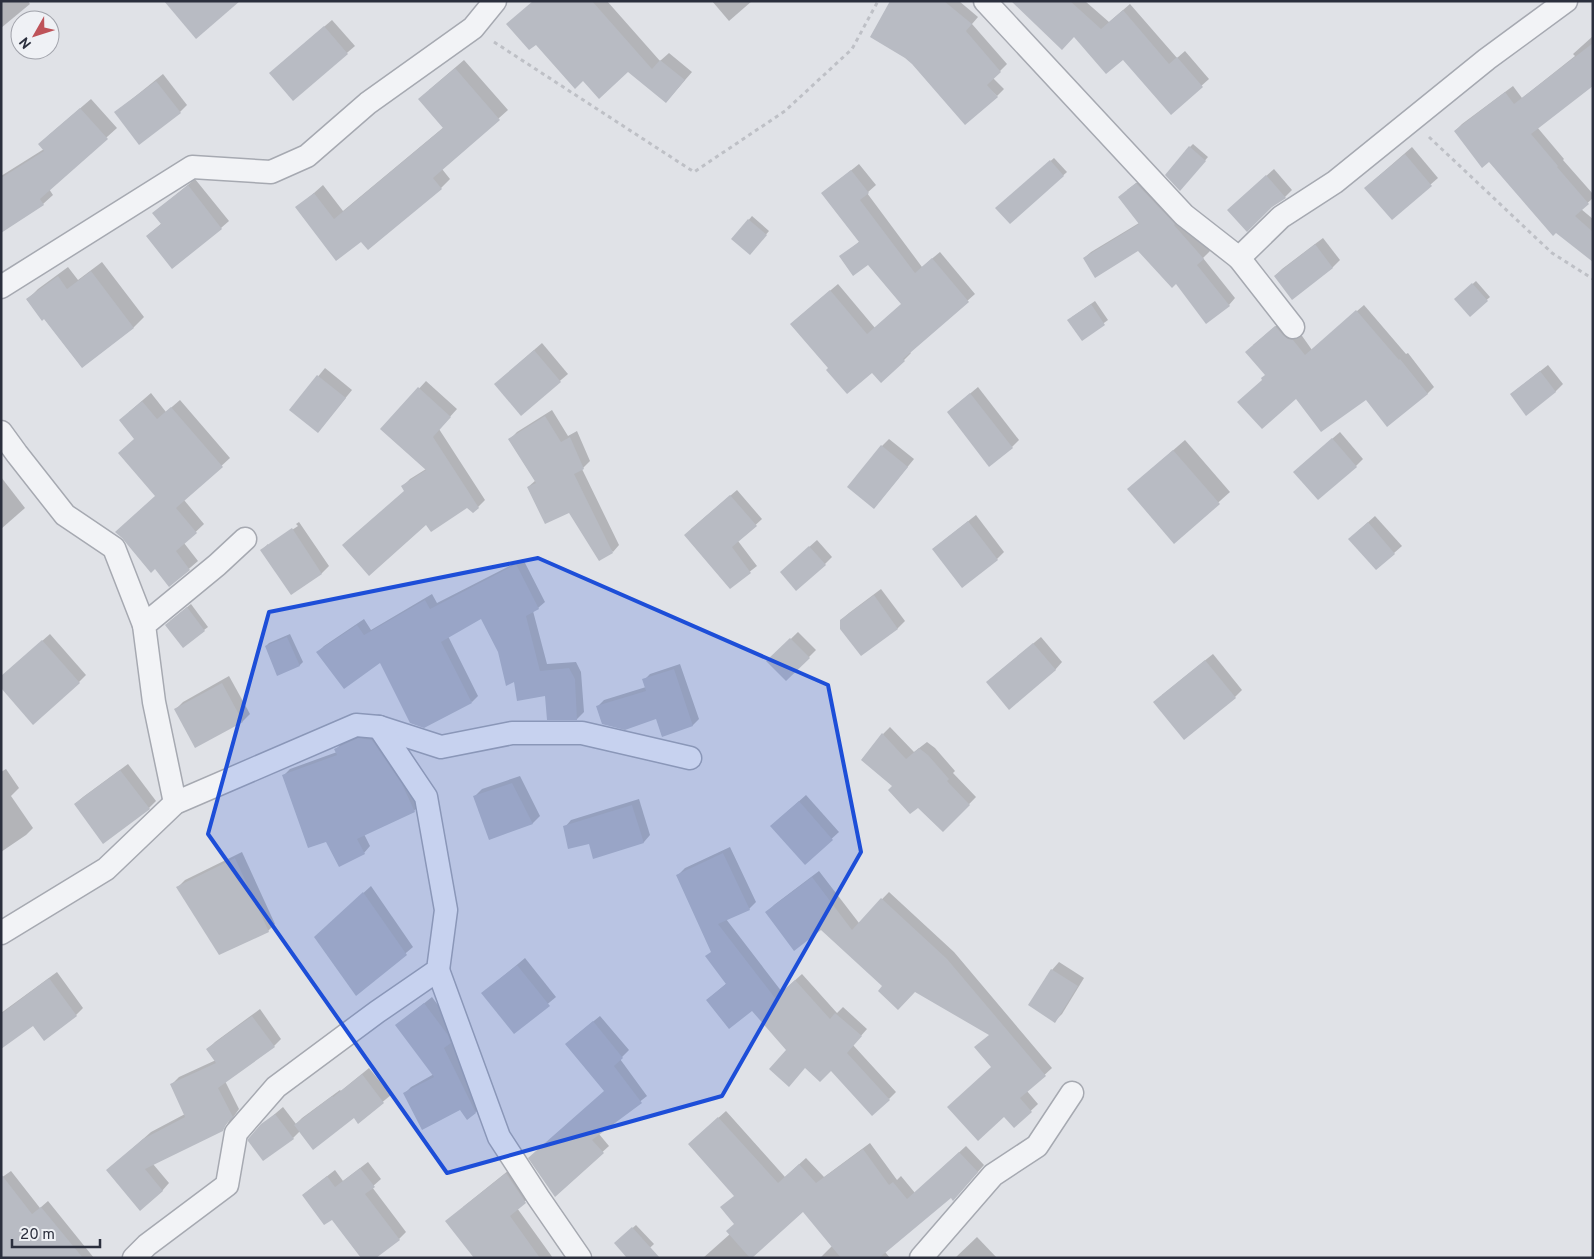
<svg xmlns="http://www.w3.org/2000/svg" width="1594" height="1259" viewBox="0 0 1594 1259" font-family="Overpass,sans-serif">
	<rect width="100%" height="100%" fill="#e0e2e7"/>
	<g fill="#0003">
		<polygon points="1,1 28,1 30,4 1,28"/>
		<polygon points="533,1 607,1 660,61 669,53 692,72 666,102 628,71"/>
		<polygon points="712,1 752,1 729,21"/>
		<polygon points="892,1 959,1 978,17 972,24 1007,64 993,78 1004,89 997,96"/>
		<polygon points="1013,1 1085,1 1109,22 1130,4 1177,58 1185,51 1209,79 1171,113 1123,58 1075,35"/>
		<polygon points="332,20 355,46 293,99 278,66"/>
		<polygon points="1593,36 1593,85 1537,127 1564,159 1563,160 1593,194 1593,198 1581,209 1593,219 1593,255 1490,160 1455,131 1462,124 1513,86 1522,98 1575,56 1573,54"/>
		<polygon points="464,60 508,110 442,169 450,179 441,188 368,249 361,240 297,208 323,185 343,211 444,127 429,90"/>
		<polygon points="163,74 187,105 180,112 116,112"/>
		<polygon points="91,99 117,128 49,189 53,195 43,204 1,231 1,176 44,149 49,135"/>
		<polygon points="1193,144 1208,157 1183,186 1190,147"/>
		<polygon points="1412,147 1438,178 1392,218 1373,181"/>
		<polygon points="1054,158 1067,172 1010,223 1000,205"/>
		<polygon points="859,164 876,185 867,193 922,267 940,252 975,294 910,352 911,353 904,360 872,371 829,368 799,317 838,284 875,328 902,304 868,263 841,257 860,241 823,193"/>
		<polygon points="1274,169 1292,190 1285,197 1271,207 1236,203"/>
		<polygon points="1144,177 1210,251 1203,258 1235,298 1229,305 1176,282 1138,249 1084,258 1091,252 1139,223 1127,190"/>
		<polygon points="195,179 229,221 221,228 147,236 162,223 154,213"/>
		<polygon points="752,216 769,231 753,250 733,239"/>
		<polygon points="1323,238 1340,260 1333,267 1292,298 1275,276 1282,269"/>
		<polygon points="102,262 144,317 134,327 82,367 44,318 27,300 38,289 68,267 78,280"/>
		<polygon points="1476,281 1490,297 1470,315 1456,299"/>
		<polygon points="1095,301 1108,320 1082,339 1072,317"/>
		<polygon points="1364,305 1406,354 1408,353 1434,387 1427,394 1366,398 1297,397 1264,379 1266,375 1253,345 1283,320 1300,333 1312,350"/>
		<polygon points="542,343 568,374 521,414 503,377"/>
		<polygon points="1548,365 1563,384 1555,392 1511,394"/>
		<polygon points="325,368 352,390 318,432 291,410"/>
		<polygon points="426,381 457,409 439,429 485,500 478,507 467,507 403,486 410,479 426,469 382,429"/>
		<polygon points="978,387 1019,440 1012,447 948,412"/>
		<polygon points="151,393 166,412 180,400 230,458 184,500 204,524 184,543 198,561 169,586 157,495 135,438 129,412"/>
		<polygon points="552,410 568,436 577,431 590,461 582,469 619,545 613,552 569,511 528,487 536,480 510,439 517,432"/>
		<polygon points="1340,432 1363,459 1356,466 1302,465"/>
		<polygon points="889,439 914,459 874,508 882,446"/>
		<polygon points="1185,440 1230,492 1174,542 1140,479"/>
		<polygon points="1,477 25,508 1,529"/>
		<polygon points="737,490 762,519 738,541 757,566 730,587 691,529"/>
		<polygon points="976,515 1004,552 997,559 933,549"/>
		<polygon points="1375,516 1402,546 1376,569 1357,532"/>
		<polygon points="299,522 329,566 322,573 291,593 262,550 268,544 268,546 298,526 296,524"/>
		<polygon points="817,540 832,557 825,564 789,565"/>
		<polygon points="523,559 545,602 538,608 533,611 547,664 576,662 581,672 584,712 577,719 548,719 547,695 515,680 482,617 448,636 478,696 472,702 380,661 318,652 324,646 364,619 371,630 432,594 437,603"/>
		<polygon points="881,589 905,621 898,628 861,654 841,620 849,613"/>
		<polygon points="191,604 208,627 183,646 170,621"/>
		<polygon points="798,632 816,650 786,680 768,661"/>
		<polygon points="50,634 86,675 79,682 1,677"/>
		<polygon points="290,634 303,662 300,665 278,674 266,646 269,643"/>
		<polygon points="1041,637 1062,662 1055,670 995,675"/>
		<polygon points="1213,654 1242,690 1235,697 1162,695"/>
		<polygon points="680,664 699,719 693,725 662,735 657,718 598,706 604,700 646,687 644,680 650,674"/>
		<polygon points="229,676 250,714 243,721 196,746 176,709 183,702"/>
		<polygon points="890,727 914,752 927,742 935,748 955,771 953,773 976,797 943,831 918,806 894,785 883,734"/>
		<polygon points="366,732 378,733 420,804 414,811 364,834 370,846 364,853 327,840 284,775 290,769 337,752 336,749 343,742"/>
		<polygon points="128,764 156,801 149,808 75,804 83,797"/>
		<polygon points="6,769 19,788 11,796 33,828 26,835 1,852 1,772"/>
		<polygon points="520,776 540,816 533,823 489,838 475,796 482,789"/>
		<polygon points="806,795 839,832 805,863 779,819"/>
		<polygon points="639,799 650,835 644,842 590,842 565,827 571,820"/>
		<polygon points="730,847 756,902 749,909 726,919 782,992 802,974 837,1013 843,1007 867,1029 853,1045 896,1092 889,1099 831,1069 788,1050 753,1010 707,1000 727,983 678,875 685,868"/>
		<polygon points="242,852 275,924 268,931 178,887 185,880"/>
		<polygon points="819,871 859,923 889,892 954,952 1052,1068 1027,1091 1038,1104 1015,1126 992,1067 990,1034 915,990 884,986 821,928 767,913 774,905"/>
		<polygon points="371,886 413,947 357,994 323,930"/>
		<polygon points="525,958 556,997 514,1032 483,993"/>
		<polygon points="1059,962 1084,978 1062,1014 1055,1021 1030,1005 1052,970"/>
		<polygon points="57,972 83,1008 76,1015 33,1025 1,1042 1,1013"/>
		<polygon points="432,997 454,1027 457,1034 451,1041 483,1105 476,1112 404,1094 411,1087 434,1074 397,1025"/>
		<polygon points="260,1009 281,1039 274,1046 225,1081 239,1109 230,1122 227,1125 230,1119 222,1130 153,1164 169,1183 162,1191 108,1170 151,1132 185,1114 172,1084 179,1077 216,1060 208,1049 215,1042"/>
		<polygon points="600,1016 629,1050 620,1059 647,1096 599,1134 609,1146 555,1195 606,1091 574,1037"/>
		<polygon points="369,1068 391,1095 358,1122 354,1117 300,1131 293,1138 262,1125 283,1107 296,1124 302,1118 340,1090 341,1091"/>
		<polygon points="726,1111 785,1177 806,1158 824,1177 870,1143 897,1180 901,1176 915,1193 966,1146 984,1165 960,1192 951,1196 850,1209 890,1258 820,1258 833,1245 803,1210 750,1258 703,1258 730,1234 736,1223 735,1195 697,1137"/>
		<polygon points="368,1162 381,1179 372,1187 406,1232 399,1239 332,1218 303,1195 335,1170 343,1181"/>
		<polygon points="514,1166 532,1195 517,1208 553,1258 490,1258 463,1207"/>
		<polygon points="11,1171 40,1208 48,1201 94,1258 1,1258 1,1178"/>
		<polygon points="636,1225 654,1244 639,1258 616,1243"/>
		<polygon points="977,1237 997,1258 955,1258"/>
	</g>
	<g fill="#b8bbc3">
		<polygon points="164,1 240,1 196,39"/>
		<polygon points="533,1 592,1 652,69 660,60 685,80 666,103 628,72 599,99 583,81 575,89 536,45 529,50 506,24"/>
		<polygon points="890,1 944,1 972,24 966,31 1001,72 987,85 998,97 965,125 912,64 905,58 870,37"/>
		<polygon points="1011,1 1070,1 1101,29 1123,10 1169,64 1177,57 1203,87 1171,115 1123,60 1106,74 1074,37 1062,50"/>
		<polygon points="324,26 348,54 293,101 269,73"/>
		<polygon points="1593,43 1593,86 1531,134 1558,166 1557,167 1589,204 1575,216 1593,232 1593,262 1556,233 1553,236 1489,162 1482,168 1454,131 1505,92 1514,104"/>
		<polygon points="455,68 500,120 433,178 442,189 368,250 361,242 336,261 295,207 314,193 334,219 443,128 418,99"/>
		<polygon points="156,81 181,113 139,145 114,112"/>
		<polygon points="80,108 108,139 40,199 44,205 1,233 1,178 44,151 38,144"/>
		<polygon points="1189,146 1206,161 1180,191 1165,175"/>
		<polygon points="1405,154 1432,186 1392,220 1364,188"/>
		<polygon points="1050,160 1064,176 1010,224 995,208"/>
		<polygon points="851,170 869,193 860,200 915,273 932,258 969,302 903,359 905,361 881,383 872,373 847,394 826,370 828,368 790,324 830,290 867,334 901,304 868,265 853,276 839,256 859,242 821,193"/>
		<polygon points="1266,175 1286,198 1272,207 1247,232 1227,210"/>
		<polygon points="1136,183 1175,224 1174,225 1204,259 1197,265 1230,306 1206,324 1176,284 1172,288 1138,251 1095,278 1083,258 1139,224 1118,197"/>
		<polygon points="188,185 222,229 172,269 146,236 161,224 152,213"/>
		<polygon points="748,219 767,235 750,255 731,239"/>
		<polygon points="1315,244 1333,268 1292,300 1274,276"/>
		<polygon points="91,271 134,328 82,368 44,319 42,321 26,299 58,276 67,289"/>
		<polygon points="1472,283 1488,301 1470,317 1454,299"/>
		<polygon points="1091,304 1105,325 1082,341 1067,320"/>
		<polygon points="1356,310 1399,360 1400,359 1428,394 1387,427 1366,400 1321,432 1296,399 1262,429 1237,402 1262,380 1261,378 1265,375 1245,352 1275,326 1283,335 1288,339 1293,340 1305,355"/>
		<polygon points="534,350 561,382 521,416 494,384"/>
		<polygon points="1540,371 1556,392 1526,416 1510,394"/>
		<polygon points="317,375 346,398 318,433 289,410"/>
		<polygon points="418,387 451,417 433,437 479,508 473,513 467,508 431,532 426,525 369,576 342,545 404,491 401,486 426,470 380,429"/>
		<polygon points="970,393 1013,448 989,467 947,412"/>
		<polygon points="142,401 157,419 171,407 223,467 176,508 197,533 176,551 190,570 169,587 155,569 151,573 122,538 115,532 155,496 118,453 134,439 119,420"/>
		<polygon points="545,416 561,442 570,437 584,469 574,474 613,553 599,561 569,513 545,524 527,487 536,483 508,439"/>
		<polygon points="1332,438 1357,467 1318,500 1293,472"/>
		<polygon points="881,445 908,467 874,509 847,487"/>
		<polygon points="1173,450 1220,504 1174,544 1127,489"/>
		<polygon points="730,495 757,526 732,547 751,573 730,589 684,535"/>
		<polygon points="968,521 998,560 962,588 932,549"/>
		<polygon points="1368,522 1395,554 1376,570 1348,539"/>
		<polygon points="292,528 322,574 291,595 260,550"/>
		<polygon points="809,546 826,565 796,591 780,572"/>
		<polygon points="516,564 539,609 526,616 540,671 569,668 575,679 577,720 547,720 545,696 517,701 514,682 506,686 498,652 481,619 441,642 472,703 424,728 410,723 380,663 344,689 316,652 357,625 364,635 425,600 430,609"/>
		<polygon points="874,595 898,629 861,656 840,629 840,620"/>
		<polygon points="187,607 205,631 183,648 165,625"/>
		<polygon points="287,637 300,666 277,676 265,646"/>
		<polygon points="790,638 810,658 786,681 766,661"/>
		<polygon points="42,640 80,683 33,725 1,688 1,676"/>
		<polygon points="1033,643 1056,670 1009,710 986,682"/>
		<polygon points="1205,660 1236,698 1184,740 1153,702"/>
		<polygon points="674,669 693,726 662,737 656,719 625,730 602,724 596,706 646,691 642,679"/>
		<polygon points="222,683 243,722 195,748 174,709"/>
		<polygon points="882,733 906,759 919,748 928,755 949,779 947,781 970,805 943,832 918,808 910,814 888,790 892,786 861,760"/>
		<polygon points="358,738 372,740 402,784 415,812 357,839 365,854 339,867 326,842 308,848 282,775 337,755 334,749"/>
		<polygon points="120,770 150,809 103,844 74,804"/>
		<polygon points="512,783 533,824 489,840 473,796"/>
		<polygon points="799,801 833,840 805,865 770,826"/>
		<polygon points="632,805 644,843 593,859 589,844 568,849 563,826"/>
		<polygon points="723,853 750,910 718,924 775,998 795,980 830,1019 835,1013 862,1036 847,1053 890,1100 872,1116 831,1071 820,1082 805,1068 789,1087 769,1069 786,1050 752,1011 729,1029 706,1000 726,984 705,956 711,952 676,875"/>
		<polygon points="235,858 269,932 219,955 176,887"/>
		<polygon points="812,877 852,930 881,898 947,959 1046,1076 1020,1098 1032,1112 1014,1128 1004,1117 978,1141 947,1107 991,1067 974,1047 989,1035 915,992 898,1010 878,991 882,986 821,930 794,951 765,912"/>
		<polygon points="363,892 407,955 356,996 314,937"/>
		<polygon points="517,965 550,1006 514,1034 481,993"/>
		<polygon points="1051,969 1078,986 1055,1023 1028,1005"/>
		<polygon points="49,978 77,1016 44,1041 33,1026 1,1049 1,1014"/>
		<polygon points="424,1003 448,1035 451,1043 444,1048 476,1113 467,1120 460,1110 422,1130 403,1093 434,1077 395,1025"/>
		<polygon points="252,1016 275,1047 218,1088 233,1117 226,1124 223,1131 145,1169 163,1191 140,1211 106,1170 143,1139 185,1117 170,1084 216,1063 206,1049"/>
		<polygon points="593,1021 623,1058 614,1066 642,1103 592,1140 604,1153 555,1197 528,1158 604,1091 565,1044"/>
		<polygon points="362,1074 384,1103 358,1124 354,1118 313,1150 294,1125 332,1096 333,1097"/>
		<polygon points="275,1114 294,1139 263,1161 248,1141 248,1139 261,1124"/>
		<polygon points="718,1117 778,1183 799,1164 816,1183 863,1149 889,1185 893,1182 907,1199 959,1152 978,1172 953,1201 951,1198 879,1258 841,1258 803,1212 752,1258 750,1258 726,1231 734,1224 720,1207 734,1196 688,1144"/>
		<polygon points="360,1168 375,1187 365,1194 400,1240 376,1258 361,1258 332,1220 324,1225 302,1195 327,1176 335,1187"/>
		<polygon points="506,1173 526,1203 510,1216 540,1258 474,1258 445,1221"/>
		<polygon points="1,1174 32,1214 41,1207 83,1258 1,1258"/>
		<polygon points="632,1227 660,1258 627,1258 614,1243"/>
	</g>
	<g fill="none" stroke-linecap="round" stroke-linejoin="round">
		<g stroke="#a6a9b1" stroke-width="25">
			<g id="minor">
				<polyline points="985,1 1184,215 1239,258 1281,217 1335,182 1487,59 1566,1"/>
				<polyline points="1239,258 1293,327"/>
				<polyline points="1,287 192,167 271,172 307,156 368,103 473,28 495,1"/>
				<polyline points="1,432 17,454 65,515 114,548 144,625"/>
				<polyline points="175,803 154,702 144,625 217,565 245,539"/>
				<polyline points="1,933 106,869 175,803 356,725 379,727 441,747 512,733 582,733 690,758"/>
				<polyline points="438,970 499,1137 538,1197 580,1258"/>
				<polyline points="134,1258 147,1245 227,1185 236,1133 276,1087 377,1012 438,970 446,910 426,797 379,727"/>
				<polyline points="921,1258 993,1175 1037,1146 1072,1093"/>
			</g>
		</g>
		<g stroke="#bec0c6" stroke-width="3" stroke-dasharray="4 4" stroke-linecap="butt">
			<polyline points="494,42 694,172 785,111 852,49 878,1"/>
			<polyline points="1429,137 1552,253 1593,279"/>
		</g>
		<use href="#minor" stroke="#f2f3f6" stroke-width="22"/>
	</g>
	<path fill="#1d4ed8" fill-opacity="0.2" stroke="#1d4ed8" stroke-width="4" stroke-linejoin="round" d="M538,558l290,127 33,167 -139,244 -275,77 -239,-339 61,-222z"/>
	<rect width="1594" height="1259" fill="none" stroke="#2b2f3d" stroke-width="5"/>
	<g transform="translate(35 35) rotate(231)"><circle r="24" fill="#eff1f5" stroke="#a1a3ab"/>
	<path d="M0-4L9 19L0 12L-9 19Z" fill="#be5359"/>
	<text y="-8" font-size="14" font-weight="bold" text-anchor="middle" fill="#2b2f3d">N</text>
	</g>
	<path d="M12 1239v8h88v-8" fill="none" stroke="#2b2f3d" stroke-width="2.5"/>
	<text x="20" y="1239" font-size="15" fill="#2b2f3d" stroke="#eff1f5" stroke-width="4" paint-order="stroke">20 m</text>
</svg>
